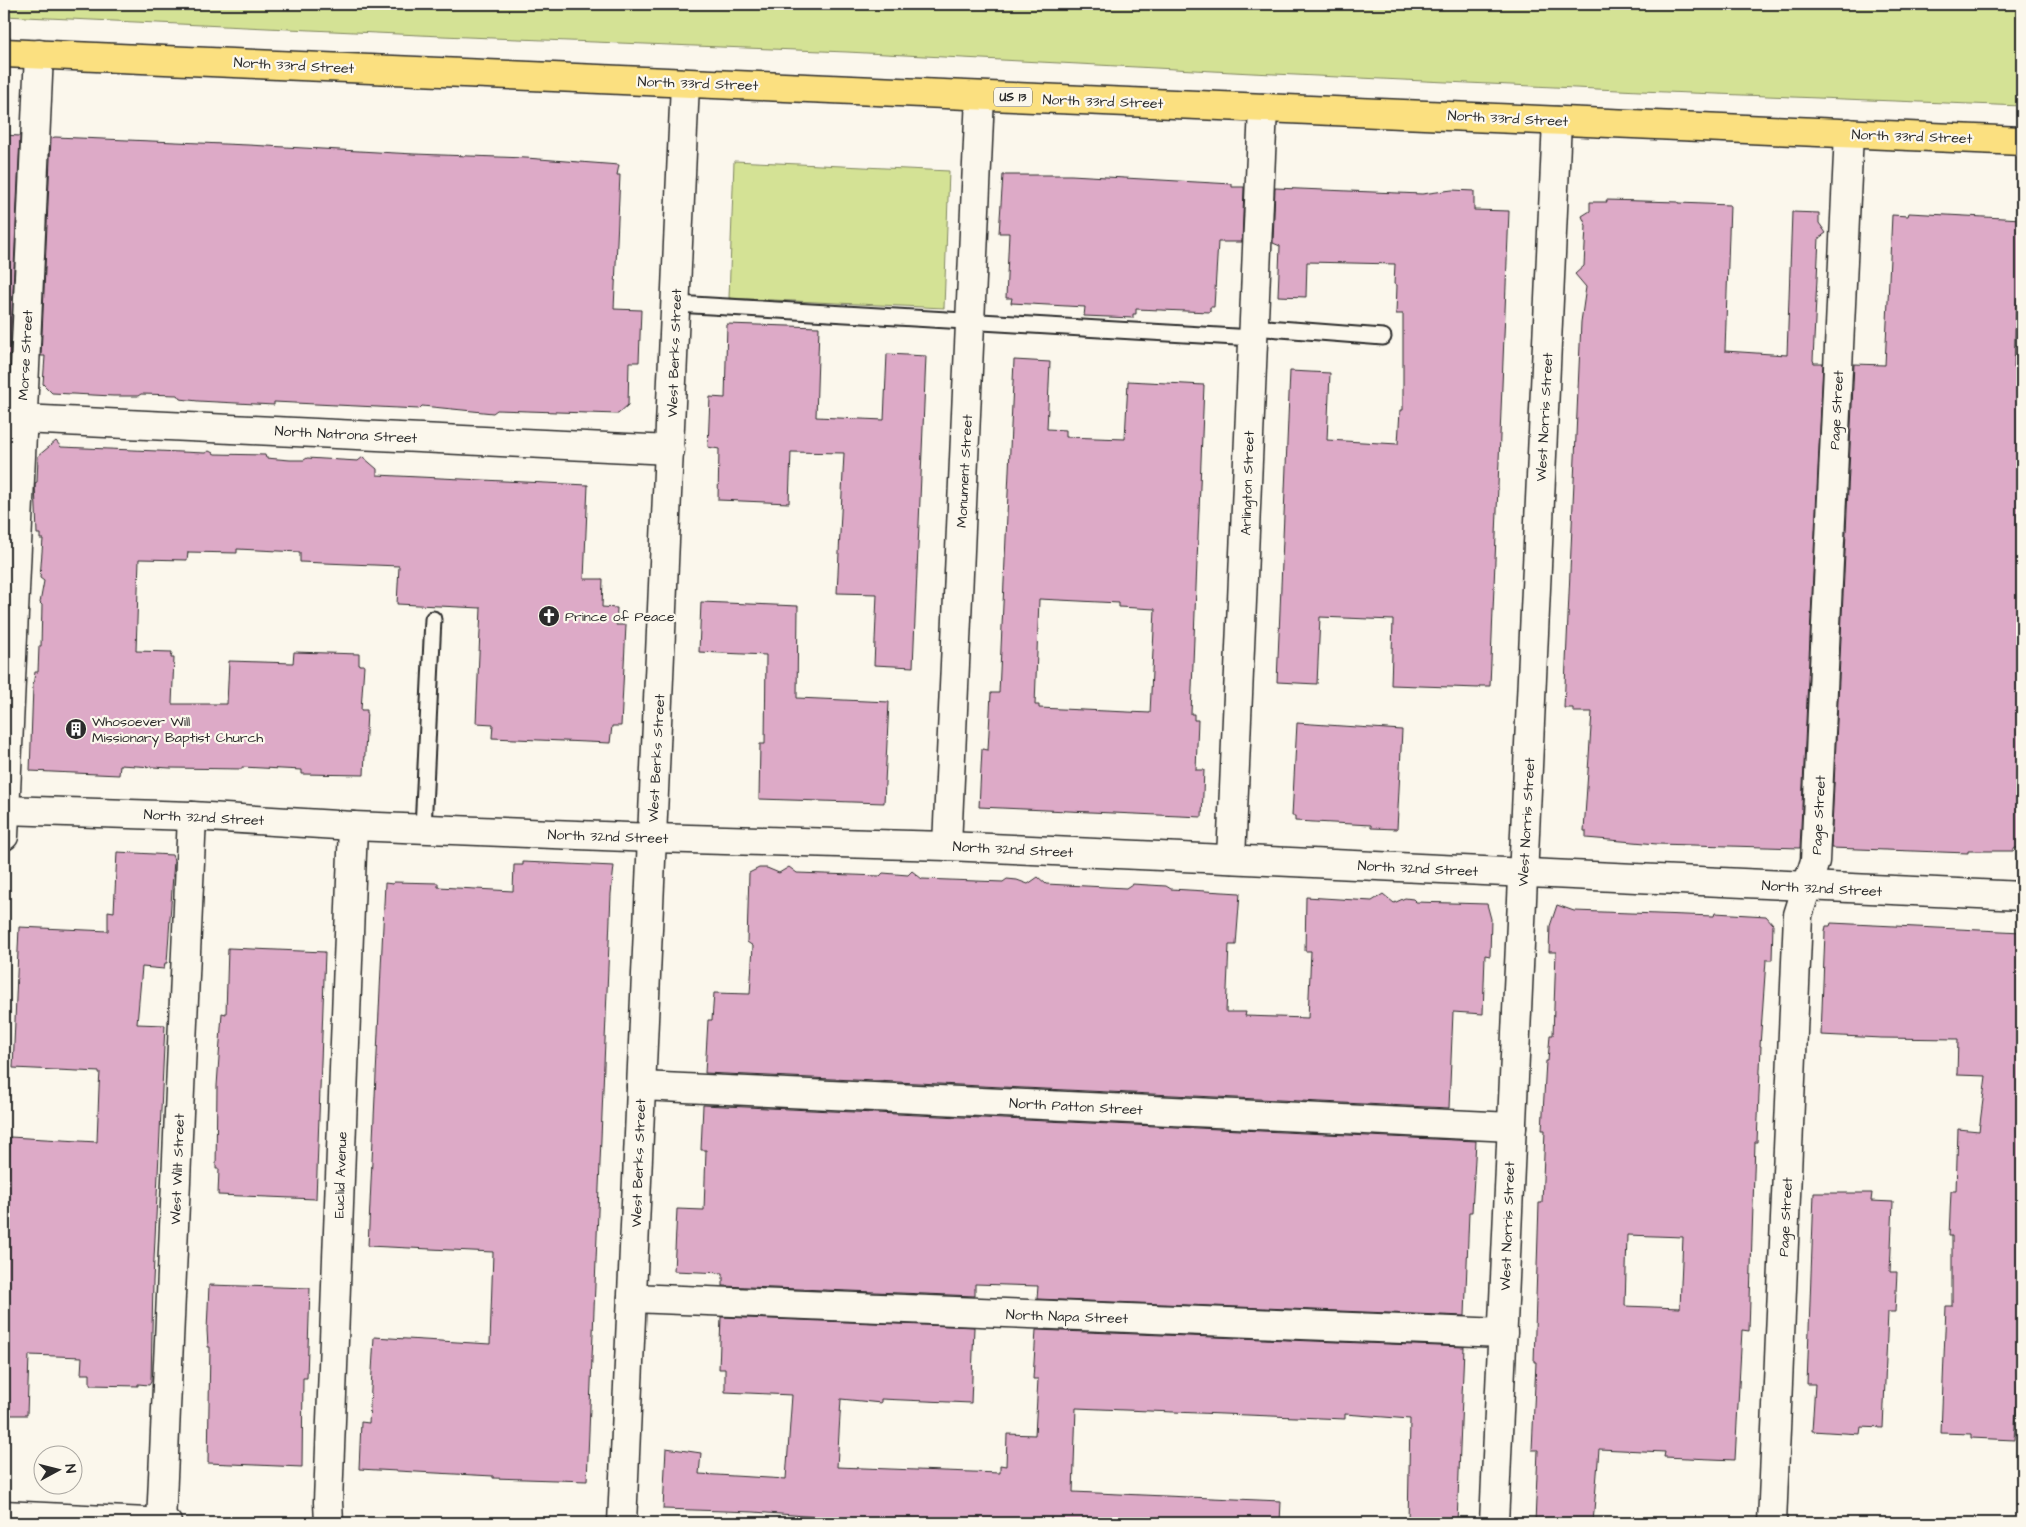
<svg xmlns="http://www.w3.org/2000/svg" width="2026" height="1527" viewBox="0 0 2026 1527" font-family="'Architects Daughter',sans-serif">
	<rect width="100%" height="100%" fill="#fbf7ec"/>
	<filter id="ink" filterUnits="userSpaceOnUse"><feTurbulence type="fractalNoise" baseFrequency=".02" numOctaves="2"/><feDisplacementMap in="SourceGraphic" scale="10" xChannelSelector="R" yChannelSelector="G"/><feConvolveMatrix kernelMatrix="1 2 1 2 8 2 1 2 1" color-interpolation-filters="sRGB"/></filter>
	<g filter="url(#ink)">
		<g fill="#d4e295" stroke="#808660">
			<polygon points="4,4 2022,4 2022,106 1640,91 1252,73 847,52 442,36 4,16"/>
			<polygon points="734,161 949,171 944,308 729,298"/>
		</g>
		<g fill="#ddaac7" stroke="#2b2b2b" fill-rule="evenodd">
			<polygon points="4,135 20,136 10,355 4,354"/>
			<polygon points="55,137 248,145 414,154 526,158 619,165 617,175 620,175 614,309 641,310 639,362 629,362 628,405 618,414 497,410 493,413 422,406 419,409 274,402 274,405 198,401 180,399 177,395 141,394 138,396 113,396 52,393 43,384 45,356 41,356 51,138"/>
			<polygon points="1003,175 1071,175 1232,184 1232,187 1244,187 1242,242 1218,242 1214,307 1210,307 1210,312 1136,309 1136,314 1133,314 1133,318 1084,316 1085,307 1011,303 1012,298 1006,298 1009,233 999,233"/>
			<polygon points="1275,188 1422,194 1452,190 1474,191 1474,210 1509,211 1490,686 1479,686 1479,688 1391,685 1393,620 1320,617 1317,684 1277,682 1290,371 1330,373 1327,440 1398,444 1400,410 1403,410 1403,314 1396,314 1397,285 1394,284 1395,264 1307,262 1306,297 1278,296 1280,246 1273,243"/>
			<polygon points="1606,200 1678,202 1678,203 1730,205 1725,351 1787,355 1792,212 1819,213 1819,223 1826,233 1819,238 1813,360 1814,363 1823,363 1800,848 1657,844 1586,838 1586,831 1584,831 1592,712 1573,712 1573,708 1564,708 1581,322 1586,287 1575,274 1584,266 1586,226 1582,216 1590,211 1590,202 1607,202"/>
			<polygon points="1909,213 2022,219 2020,306 2016,306 2014,368 2022,368 2022,801 2020,848 2015,848 2013,851 1968,851 1968,853 1831,848 1854,364 1885,365 1892,215 1908,216"/>
			<polygon points="727,324 819,327 816,417 884,420 887,354 926,356 913,667 874,665 877,594 837,593 844,453 791,452 789,503 718,500 719,449 708,447 710,397 725,398"/>
			<path d="M1014,360l36,2 -3,67 19,1v7l59,2 3,-58 76,4 -13,329h3v6h4l-2,50h8l-2,47 -223,-10 3,-58 6,1 3,-57h8zM1039,599l80,4v4l36,2 -5,104 -111,-5v-3h-4z"/>
			<polygon points="56,441 61,447 205,453 209,451 215,454 265,455 266,458 290,460 304,460 307,458 358,461 363,457 377,469 377,475 588,485 584,579 603,579 602,607 617,608 616,625 626,625 621,726 612,726 610,743 492,738 493,724 476,723 481,608 397,604 399,566 300,562 300,552 237,549 237,553 188,552 187,560 139,559 136,651 172,652 171,658 174,658 172,704 227,704 229,661 293,663 294,652 359,654 359,665 364,665 361,710 367,710 364,775 302,774 302,770 242,767 242,769 170,768 120,765 119,775 30,771 33,686 35,672 38,672 39,646 41,646 42,605 40,603 44,581 40,578 43,539 40,539 40,534 37,534 35,483 37,482 38,456"/>
			<polygon points="701,602 798,606 797,698 889,702 884,803 759,799 760,744 765,744 766,655 699,652"/>
			<polygon points="1297,723 1402,730 1397,829 1371,828 1371,825 1295,821 1295,816 1292,816"/>
			<polygon points="117,852 172,855 174,860 167,963 165,963 164,969 142,967 137,1024 165,1025 153,1281 151,1382 149,1385 138,1384 138,1386 90,1385 90,1374 81,1374 82,1357 29,1355 27,1415 4,1415 4,1279 10,1137 97,1142 99,1087 100,1072 13,1068 19,927 108,931 108,911 114,912"/>
			<polygon points="523,862 614,866 611,894 587,1481 493,1478 493,1476 359,1469 361,1422 369,1423 374,1337 490,1344 493,1252 368,1246 385,883 393,884 394,882 438,883 438,887 513,891 514,865 523,865"/>
			<polygon points="789,867 797,873 880,876 883,873 908,875 912,871 922,879 1003,882 1007,879 1017,880 1028,884 1038,877 1046,884 1126,888 1132,884 1166,886 1171,889 1240,893 1236,945 1229,945 1226,1012 1246,1012 1245,1016 1308,1018 1311,951 1305,951 1306,897 1372,901 1383,894 1394,903 1405,898 1413,899 1416,902 1487,904 1491,919 1490,956 1485,955 1483,1014 1453,1012 1449,1108 705,1073 708,1020 712,1020 714,993 750,994 753,946 747,942 749,873 759,868 767,868 779,873"/>
			<path d="M1557,905l17,6 140,5 1,-3 51,3 7,8 -1,36h-6l-6,86h1l-4,96h-2l-6,189 -7,-1 -7,130 -71,-3 1,-5 -66,-3 -6,74h-58l3,-73h-6l4,-88h-2l5,-159h3l3,-73h-3l4,-69h2l2,-26h3l3,-83h-7l1,-26zM1627,1235l56,2 -3,71 -55,-2z"/>
			<polygon points="1831,923 2022,932 2022,1254 2019,1372 2014,1440 1971,1438 1971,1434 1941,1433 1946,1306 1952,1306 1952,1236 1949,1236 1951,1191 1956,1191 1958,1129 1979,1131 1986,1076 1957,1075 1958,1039 1881,1038 1821,1035 1825,932 1826,926 1830,926"/>
			<polygon points="228,948 325,952 316,1199 218,1195 219,1169 216,1169 217,1086 222,1013 226,1014"/>
			<polygon points="703,1105 1476,1141 1472,1212 1469,1212 1465,1316 1037,1299 1038,1286 975,1284 975,1296 723,1286 723,1273 674,1271 677,1209 704,1210 706,1150 701,1150"/>
			<polygon points="1814,1193 1872,1193 1871,1201 1893,1202 1890,1272 1897,1272 1895,1312 1888,1312 1883,1428 1861,1427 1860,1434 1812,1431 1815,1384 1807,1384"/>
			<polygon points="209,1285 310,1288 307,1378 303,1378 302,1467 208,1463 210,1347 208,1347 207,1330"/>
			<polygon points="721,1317 974,1327 971,1403 881,1399 881,1403 841,1399 837,1467 916,1470 1000,1473 1000,1465 1006,1466 1007,1434 1035,1435 1038,1379 1033,1379 1036,1330 1464,1347 1457,1523 1408,1523 1410,1419 1345,1414 1345,1419 1076,1408 1073,1492 1281,1501 1280,1523 953,1523 858,1520 754,1512 663,1509 666,1448 701,1453 699,1474 786,1479 792,1395 725,1392 725,1369 719,1369"/>
		</g>
		<g fill="none" stroke-linecap="round" stroke-linejoin="round">
			<g stroke="#2b2b2b" stroke-width="19">
				<g id="service">
					<polyline points="676,304 1253,338"/>
					<polyline points="1253,327 1383,337"/>
					<polyline points="423,829 433,619"/>
				</g>
			</g>
			<g stroke="#2b2b2b" stroke-width="31">
				<g id="minor">
					<polyline points="22,419 670,450"/>
					<polyline points="4,810 192,816 353,826 653,838 947,846 2022,896"/>
					<polyline points="4,836 39,54"/>
					<polyline points="947,846 980,96"/>
					<polyline points="1231,859 1263,108"/>
					<polyline points="641,1086 1512,1127"/>
					<polyline points="632,1298 1503,1333"/>
					<polyline points="4,1515 167,1523"/>
					<polyline points="161,1523 192,816"/>
					<polyline points="329,1523 328,1502 353,826"/>
					<polyline points="622,1523 685,83"/>
					<polyline points="1494,1523 1557,121"/>
					<polyline points="1772,1523 1798,915 1815,861 1849,133"/>
				</g>
			</g>
			<g stroke="#2b2b2b" stroke-width="31">
				<polyline id="primary" points="4,53 2022,141"/>
			</g>
			<use href="#service" stroke="#fbf7ec" stroke-width="15"/>
			<use href="#minor" stroke="#fbf7ec" stroke-width="28"/>
			<use href="#primary" stroke="#fbe080" stroke-width="28"/>
		</g>
	</g>
	<defs>
		<g id="church-disc" transform="scale(1.125)"><circle r="9.5" fill="#2b2b2b" stroke="#fbf7ec"/><path d="M-1.2-6h2.4v3.5h3.3v2.4h-3.3V6h-2.4V-.1h-3.3v-2.4h3.3Z" fill="#fff"/></g>
		<g id="building-disc" transform="scale(1.125)"><circle r="9.5" fill="#2b2b2b" stroke="#fbf7ec"/><path d="M-4-6H4V6H1V3H-1V6H-4ZM-2.5-4.3h1.7v1.8h-1.7ZM.8-4.3h1.7v1.8H.8ZM-2.5-1h1.7V.8h-1.7ZM.8-1h1.7V.8H.8Z" fill="#fff"/></g>
	</defs>
	<g fill-rule="evenodd">
		<use href="#church-disc" x="549" y="616"/>
		<use href="#building-disc" x="76" y="729"/>
	</g>
	<g text-anchor="middle" stroke-width="4.5" stroke-linejoin="round" paint-order="stroke">
		<rect fill="#fbf7ec" stroke="#696865" stroke-width="1" x="994" y="87.5" width="38" height="19" rx="4"/>
		<g font-size="12" font-weight="bold" fill="#2b2b2b">
			<text x="1013" y="101">US 13</text>
		</g>
		<g font-size="14" fill="#2b2b2b" stroke="#fbf7ec">
			<text transform="translate(294 65) rotate(3)" y="5">North 33rd Street</text>
			<text transform="translate(698 83) rotate(2)" y="5">North 33rd Street</text>
			<text transform="translate(1103 101) rotate(2)" y="5">North 33rd Street</text>
			<text transform="translate(1508 118) rotate(3)" y="5">North 33rd Street</text>
			<text transform="translate(1912 136) rotate(2)" y="5">North 33rd Street</text>
			<text transform="translate(674 353) rotate(-88)" y="5">West Berks Street</text>
			<text transform="translate(25 355) rotate(-87)" y="5">Morse Street</text>
			<text transform="translate(1836 410) rotate(-87)" y="5">Page Street</text>
			<text transform="translate(1544 417) rotate(-87)" y="5">West Norris Street</text>
			<text transform="translate(346 434) rotate(3)" y="5">North Natrona Street</text>
			<text transform="translate(964 471) rotate(-87)" y="5">Monument Street</text>
			<text transform="translate(1247 483) rotate(-88)" y="5">Arlington Street</text>
			<text transform="translate(656 758) rotate(-87)" y="5">West Berks Street</text>
			<text transform="translate(1818 815) rotate(-87)" y="5">Page Street</text>
			<text transform="translate(204 817) rotate(3)" y="5">North 32nd Street</text>
			<text transform="translate(1526 822) rotate(-87)" y="5">West Norris Street</text>
			<text transform="translate(608 836) rotate(2)" y="5">North 32nd Street</text>
			<text transform="translate(1013 849) rotate(3)" y="5">North 32nd Street</text>
			<text transform="translate(1418 868) rotate(3)" y="5">North 32nd Street</text>
			<text transform="translate(1822 888) rotate(3)" y="5">North 32nd Street</text>
			<text transform="translate(1076 1106) rotate(3)" y="5">North Patton Street</text>
			<text transform="translate(638 1163) rotate(-88)" y="5">West Berks Street</text>
			<text transform="translate(177 1169) rotate(-88)" y="5">West Wilt Street</text>
			<text transform="translate(340 1175) rotate(-88)" y="5">Euclid Avenue</text>
			<text transform="translate(1785 1217) rotate(-87)" y="5">Page Street</text>
			<text transform="translate(1507 1226) rotate(-88)" y="5">West Norris Street</text>
			<text transform="translate(1067 1316) rotate(2)" y="5">North Napa Street</text>
		</g>
		<g font-size="14" fill="#2b2b2b" stroke="#fbf7ec" text-anchor="start">
			<text x="565" y="621">Prince of Peace</text>
			<text x="92" y="726">Whosoever Will<tspan x="92" dy="16">Missionary Baptist Church</tspan></text>
		</g>
	</g>
	<rect width="2026" height="1527" fill="none" stroke="#fbf7ec" stroke-width="20"/>
	<rect x="10" y="10" width="2006" height="1507" fill="none" stroke="#2b2b2b" stroke-width="2" filter="url(#ink)"/>
	<g transform="translate(58 1470) rotate(83)"><circle r="24" fill="#fbf7ec" stroke="#a8a59f"/>
	<path d="M0-4L9 19L0 12L-9 19Z" fill="#2b2b2b"/>
	<text y="-8" font-size="14" font-weight="bold" text-anchor="middle" fill="#2b2b2b">N</text>
	</g>
</svg>
